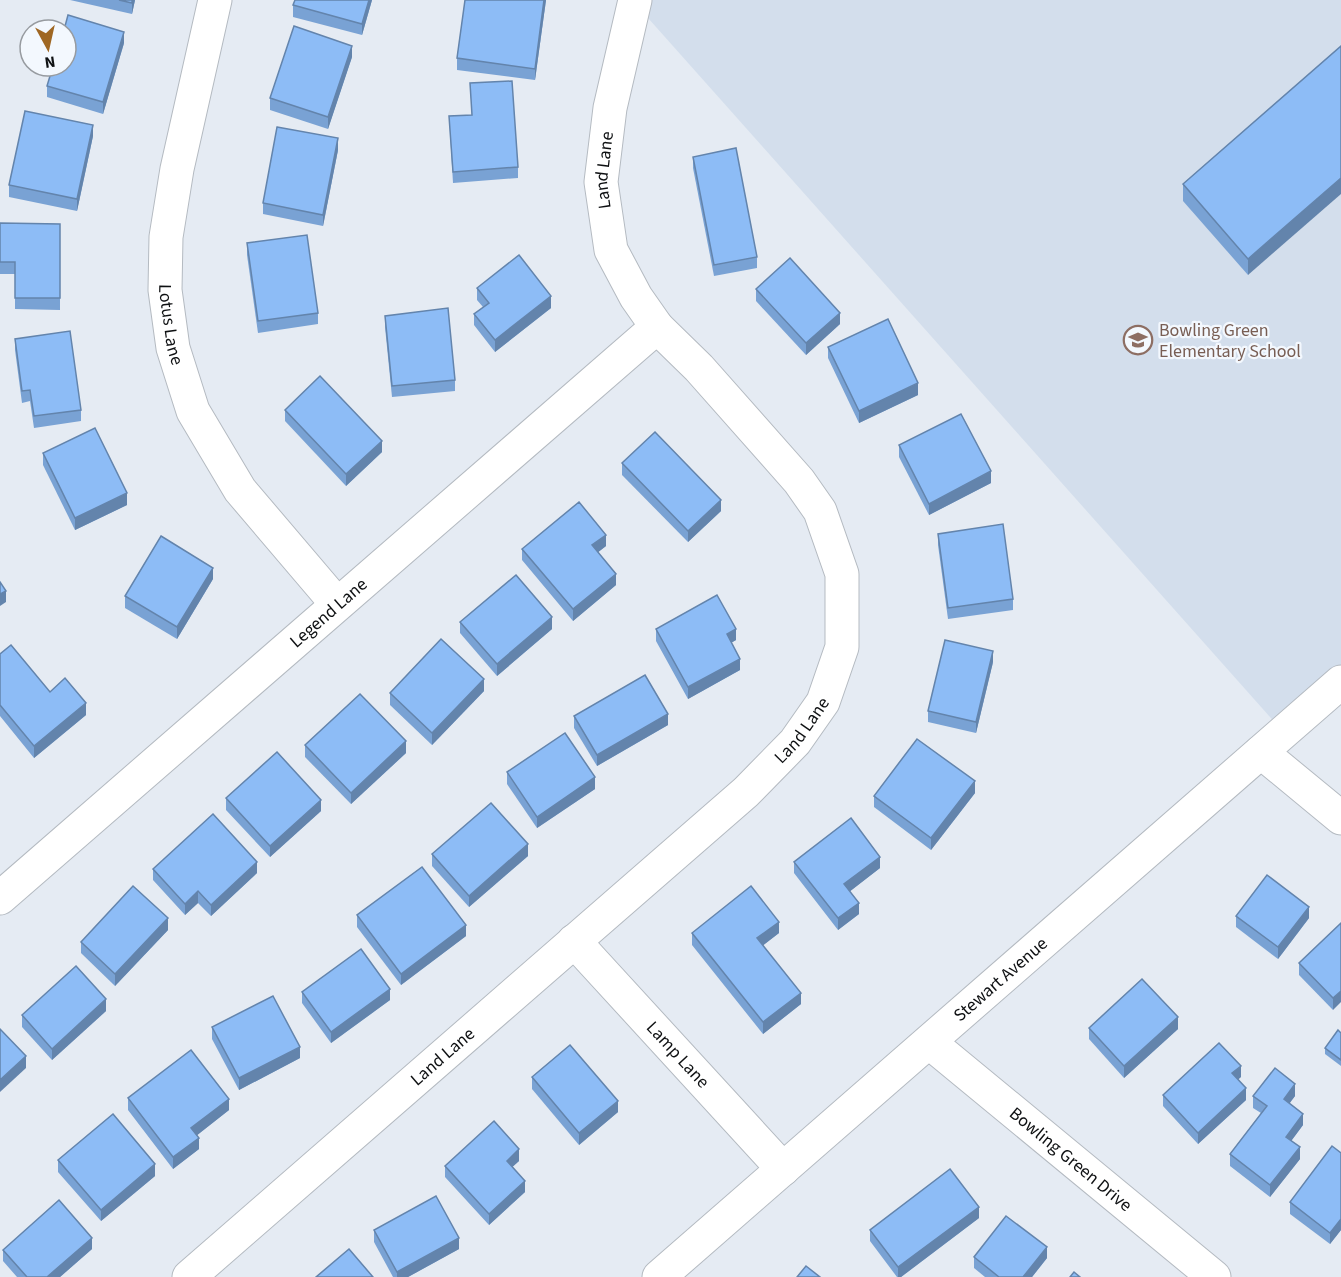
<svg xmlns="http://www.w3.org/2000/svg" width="1341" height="1277" viewBox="0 0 1341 1277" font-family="'Source Sans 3',sans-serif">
	<rect width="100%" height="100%" fill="#e5ebf3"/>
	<polygon fill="#d3deec" points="642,0 1341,0 1341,671 1278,726 640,9"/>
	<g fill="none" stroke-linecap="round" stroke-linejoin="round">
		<g stroke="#b4bac1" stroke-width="35">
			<g id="minor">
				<path id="s1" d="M215,0l-38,169 -11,68 -1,53 8,58 20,63 47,79 97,114"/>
				<polyline points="1261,752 1341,818"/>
				<path id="s2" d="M0,898l657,-571"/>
				<path id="s3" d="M574,941l209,228"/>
				<path id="s4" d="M929,1042l285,235"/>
				<path id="s5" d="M189,1277l557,-485 49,-50 28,-40 19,-55v-73l-22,-63 -21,-30 -100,-113 -42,-41 -21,-30 -25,-47 -10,-68 9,-74 25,-108"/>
				<path id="s6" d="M659,1277l682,-595"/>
			</g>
		</g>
		<use href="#minor" stroke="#fff" stroke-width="33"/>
	</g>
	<g fill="#79a2d4">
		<polygon points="70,0 135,0 132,14"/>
		<polygon points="372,0 362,35 293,17 293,5"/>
		<polygon points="465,0 546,0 535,80 457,70 457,58"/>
		<polygon points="124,43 103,114 47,97 47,86"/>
		<polygon points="1341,46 1248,275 1183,201 1183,184"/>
		<polygon points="352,57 328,129 270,110 270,98"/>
		<polygon points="470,83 518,167 518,178 453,183 449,116 472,115"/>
		<polygon points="93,136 77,211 9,197 9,185"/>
		<polygon points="338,150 323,226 263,214 263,203"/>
		<polygon points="693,157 757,257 757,268 714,276 693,168"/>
		<polygon points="0,223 60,224 60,310 15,309 15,274 0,274"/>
		<polygon points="247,243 318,313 318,324 258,333 247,255"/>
		<polygon points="477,288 551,308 495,352 474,325 474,314 483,307 477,300"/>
		<polygon points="756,289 840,324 806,355 756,301"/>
		<polygon points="385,316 455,380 455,391 392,397 385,327"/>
		<polygon points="15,339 81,410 81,421 34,428 30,401 22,403 15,350"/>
		<polygon points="828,347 918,395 859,423 828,358"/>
		<polygon points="285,410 382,452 346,486 285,421"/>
		<polygon points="899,445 991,483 929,515 899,457"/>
		<polygon points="43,453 127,505 75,530 43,465"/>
		<polygon points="622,463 721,511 688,542 622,475"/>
		<polygon points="938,534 1013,599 1013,610 948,619 938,545"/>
		<polygon points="606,546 598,552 616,585 573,621 522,560 522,549"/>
		<polygon points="213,579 177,639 125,608 125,596"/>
		<polygon points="460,622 552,629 497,676 460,633"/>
		<polygon points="656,629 736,640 731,643 740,670 688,699 656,641"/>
		<polygon points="0,654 50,692 86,715 34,758 0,716"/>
		<polygon points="993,662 976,733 928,722 928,711"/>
		<polygon points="484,691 432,745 390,705 390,693"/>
		<polygon points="574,716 668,725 597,766 574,728"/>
		<polygon points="305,745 406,753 351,804 305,757"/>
		<polygon points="507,772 595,789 537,828 507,784"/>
		<polygon points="975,793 931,850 874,807 874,796"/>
		<polygon points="226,798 321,811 270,857 226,810"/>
		<polygon points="432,854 528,856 469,907 432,866"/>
		<polygon points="794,862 880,868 850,891 859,914 838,930 794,873"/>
		<polygon points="153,869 257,873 211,916 198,903 185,915 153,880"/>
		<polygon points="357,915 466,936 401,985 357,927"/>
		<polygon points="1236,916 1309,918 1278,959 1236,927"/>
		<polygon points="1341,923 1333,1010 1299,975 1299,963"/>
		<polygon points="168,930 115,986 81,953 81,942"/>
		<polygon points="692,933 779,933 763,945 801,1004 763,1034 692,945"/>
		<polygon points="302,992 390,1000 331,1043 302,1003"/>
		<polygon points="106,1011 52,1060 22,1027 22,1015"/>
		<polygon points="212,1027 300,1058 239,1090 212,1039"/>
		<polygon points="1089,1028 1178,1029 1124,1078 1089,1039"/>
		<polygon points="1341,1033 1341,1066 1325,1054 1325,1048"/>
		<polygon points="532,1077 618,1112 579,1145 532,1089"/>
		<polygon points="1241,1077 1238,1079 1246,1100 1198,1144 1163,1106 1163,1095"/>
		<polygon points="1253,1096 1295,1096 1289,1103 1303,1125 1291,1141 1300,1159 1270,1197 1230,1166 1230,1154 1261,1113 1253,1108"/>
		<polygon points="128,1098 229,1110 197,1135 199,1149 173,1169 128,1110"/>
		<polygon points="1341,1153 1341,1230 1330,1244 1290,1214 1290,1202"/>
		<polygon points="58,1160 155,1176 101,1221 58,1172"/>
		<polygon points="519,1161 512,1167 525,1192 489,1225 445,1177 445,1166"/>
		<polygon points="979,1218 901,1277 897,1277 870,1241 870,1230"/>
		<polygon points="374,1230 459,1249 408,1277 393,1277 374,1242"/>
		<polygon points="92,1249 60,1277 17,1277 3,1261 3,1250"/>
		<polygon points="974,1257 1047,1258 1032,1277 985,1277 974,1268"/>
	</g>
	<g fill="#6384ac">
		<polygon points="132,0 135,0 132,14"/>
		<polygon points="369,0 372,0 362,35 362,24"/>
		<polygon points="544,0 546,0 535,80 535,69"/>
		<polygon points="124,32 124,43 103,114 103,102"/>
		<polygon points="352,46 352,57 328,129 328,117"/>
		<polygon points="93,125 93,136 77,211 77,199"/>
		<polygon points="338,138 338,150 323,226 323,215"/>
		<polygon points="1341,178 1341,194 1248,275 1248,259"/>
		<polygon points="551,296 551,308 495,352 495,340"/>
		<polygon points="840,313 840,324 806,355 806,343"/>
		<polygon points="918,383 918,395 859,423 859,411"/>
		<polygon points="382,441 382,452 346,486 346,474"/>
		<polygon points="991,471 991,483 929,515 929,504"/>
		<polygon points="127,493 127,505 75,530 75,518"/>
		<polygon points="721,500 721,511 688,542 688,531"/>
		<polygon points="606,535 606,546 592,557 592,545"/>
		<polygon points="213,568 213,579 177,639 177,627"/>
		<polygon points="616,574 616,585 573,621 573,609"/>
		<polygon points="6,591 6,602 0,606 0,594"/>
		<polygon points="552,617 552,629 497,676 497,664"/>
		<polygon points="736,629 736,640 727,645 727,634"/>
		<polygon points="993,651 993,662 976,733 976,722"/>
		<polygon points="740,659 740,670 688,699 688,687"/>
		<polygon points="484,679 484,691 432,745 432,733"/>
		<polygon points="86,703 86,715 34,758 34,746"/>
		<polygon points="668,714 668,725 597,766 597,755"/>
		<polygon points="406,741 406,753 351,804 351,793"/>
		<polygon points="595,777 595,789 537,828 537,817"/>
		<polygon points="975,781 975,793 931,850 931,838"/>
		<polygon points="321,800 321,811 270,857 270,846"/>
		<polygon points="528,844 528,856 469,907 469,896"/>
		<polygon points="880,857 880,868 844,896 844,884"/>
		<polygon points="257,862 257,873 211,916 211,905"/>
		<polygon points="198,891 198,903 185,915 185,904"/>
		<polygon points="859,903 859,914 838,930 838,918"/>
		<polygon points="1309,907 1309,918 1278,959 1278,947"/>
		<polygon points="168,918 168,930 115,986 115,974"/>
		<polygon points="779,922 779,933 757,950 757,938"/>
		<polygon points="466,925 466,936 401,985 401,974"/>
		<polygon points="390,989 390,1000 331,1043 331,1032"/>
		<polygon points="1341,991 1341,1002 1333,1010 1333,998"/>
		<polygon points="801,993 801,1004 763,1034 763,1022"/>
		<polygon points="106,999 106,1011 52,1060 52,1049"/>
		<polygon points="1178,1017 1178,1029 1124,1078 1124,1066"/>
		<polygon points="300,1047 300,1058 239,1090 239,1078"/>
		<polygon points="26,1056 26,1068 0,1092 0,1080"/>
		<polygon points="1241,1066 1241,1077 1232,1085 1232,1073"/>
		<polygon points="1295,1084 1295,1096 1284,1111 1284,1099"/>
		<polygon points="1246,1088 1246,1100 1198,1144 1198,1133"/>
		<polygon points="229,1099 229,1110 191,1140 191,1128"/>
		<polygon points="618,1101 618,1112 579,1145 579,1133"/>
		<polygon points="1303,1114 1303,1125 1286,1148 1286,1137"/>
		<polygon points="199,1138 199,1149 173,1169 173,1157"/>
		<polygon points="1300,1147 1300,1159 1270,1197 1270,1185"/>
		<polygon points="519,1149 519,1161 507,1172 507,1161"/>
		<polygon points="155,1164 155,1176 101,1221 101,1210"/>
		<polygon points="525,1181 525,1192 489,1225 489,1214"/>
		<polygon points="979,1207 979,1218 901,1277 898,1277 898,1267"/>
		<polygon points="1341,1219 1341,1230 1330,1244 1330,1233"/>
		<polygon points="92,1238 92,1249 60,1277 47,1277"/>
		<polygon points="459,1238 459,1249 408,1277 397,1277 397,1272"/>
		<polygon points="1047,1247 1047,1258 1032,1277 1023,1277"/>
	</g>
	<g fill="#8dbcf6" stroke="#6384ac" stroke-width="1.5">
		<polygon points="119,0 132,0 132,3"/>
		<polygon points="295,0 369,0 362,24 293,5"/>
		<polygon points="465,0 544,0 535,69 457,58"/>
		<polygon points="68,15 124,32 103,102 47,86 53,66 66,66 66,30 64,30"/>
		<polygon points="294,26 352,46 328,117 270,98"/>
		<polygon points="1341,46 1341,178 1248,259 1183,184"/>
		<polygon points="512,81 518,167 453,172 449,116 472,115 470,83"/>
		<polygon points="25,111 93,125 77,199 9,185"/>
		<polygon points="277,127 338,138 323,215 263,203"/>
		<polygon points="736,148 757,257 714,265 693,157"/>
		<polygon points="0,223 60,224 60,298 15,298 15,262 0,262"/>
		<polygon points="307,235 318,313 258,321 247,243"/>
		<polygon points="519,255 551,296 495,340 474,314 489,303 477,288"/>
		<polygon points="790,258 840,313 806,343 756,289"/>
		<polygon points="448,308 455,380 392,386 385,316"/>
		<polygon points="888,319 918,383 859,411 828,347"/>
		<polygon points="70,331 81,410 34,416 30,390 22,391 15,339"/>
		<polygon points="320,376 382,441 346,474 285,410"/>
		<polygon points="961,414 991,471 929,504 899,445"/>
		<polygon points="95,428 127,493 75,518 43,453"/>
		<polygon points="655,432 721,500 688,531 622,463"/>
		<polygon points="579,502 606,535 592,545 616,574 573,609 522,549"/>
		<polygon points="1003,524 1013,599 948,608 938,534"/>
		<polygon points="161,536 213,568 177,627 125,596"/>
		<polygon points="516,575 552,617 497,664 460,622"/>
		<polygon points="0,582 6,591 0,594"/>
		<polygon points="717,595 736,629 727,634 740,659 688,687 656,629"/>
		<polygon points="441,639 484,679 432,733 390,693"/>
		<polygon points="945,640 993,651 976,722 928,711"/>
		<polygon points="11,645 50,692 65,678 86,703 34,746 0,705 0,654"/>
		<polygon points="645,675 668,714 597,755 574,716"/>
		<polygon points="360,694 406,741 351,793 305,745"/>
		<polygon points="565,733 595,777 537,817 507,772"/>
		<polygon points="917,739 975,781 931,838 874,796"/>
		<polygon points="277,752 321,800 270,846 226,798"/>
		<polygon points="491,803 528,844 469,896 432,854"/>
		<polygon points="213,814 257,862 211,905 198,891 185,904 153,869"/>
		<polygon points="851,818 880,857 844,884 859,903 838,918 794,862"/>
		<polygon points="422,867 466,925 401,974 357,915"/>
		<polygon points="1267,875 1309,907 1278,947 1236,916"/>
		<polygon points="133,886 168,918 115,974 81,942"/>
		<polygon points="751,886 779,922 757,938 801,993 763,1022 692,933"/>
		<polygon points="1341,923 1341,991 1333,998 1299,963"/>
		<polygon points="361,949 390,989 331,1032 302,992"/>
		<polygon points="76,966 106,999 52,1049 22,1015"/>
		<polygon points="1142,979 1178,1017 1124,1066 1089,1028"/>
		<polygon points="273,996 300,1047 239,1078 212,1027"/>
		<polygon points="0,1029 26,1056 0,1080"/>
		<polygon points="1338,1030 1341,1033 1341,1060 1325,1048"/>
		<polygon points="1219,1043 1241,1066 1232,1073 1246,1088 1198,1133 1163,1095"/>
		<polygon points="570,1045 618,1101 579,1133 532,1077"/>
		<polygon points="191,1050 229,1099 191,1128 199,1138 173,1157 128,1098"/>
		<polygon points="1275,1068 1295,1084 1284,1099 1303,1114 1286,1137 1300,1147 1270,1185 1230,1154 1267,1106 1253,1096"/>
		<polygon points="113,1114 155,1164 101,1210 58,1160"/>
		<polygon points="494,1121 519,1149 507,1161 525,1181 489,1214 445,1166"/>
		<polygon points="1332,1146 1341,1153 1341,1219 1330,1233 1290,1202"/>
		<polygon points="950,1169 979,1207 898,1267 870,1230"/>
		<polygon points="436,1196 459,1238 397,1272 374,1230"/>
		<polygon points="59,1200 92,1238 47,1277 27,1277 3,1250"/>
		<polygon points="1006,1216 1047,1247 1023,1277 999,1277 974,1257"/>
		<polygon points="349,1249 373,1277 316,1277"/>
		<polygon points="806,1266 820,1277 797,1277"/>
		<polygon points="1074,1272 1080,1277 1070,1277"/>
	</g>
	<defs>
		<g id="school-ring" transform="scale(1.5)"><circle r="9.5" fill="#f3f8fe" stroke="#8d6e63" stroke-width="1.5"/><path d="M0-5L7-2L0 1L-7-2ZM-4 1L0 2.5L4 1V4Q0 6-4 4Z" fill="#8d6e63"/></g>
	</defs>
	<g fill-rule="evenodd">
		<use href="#school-ring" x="1138" y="340"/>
	</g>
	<g text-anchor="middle" stroke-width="4.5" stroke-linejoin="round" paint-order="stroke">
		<g font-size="18" fill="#0e1012" stroke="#f3f8fe">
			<text dy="6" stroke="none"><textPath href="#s5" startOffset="1472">Land Lane</textPath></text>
			<text dy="6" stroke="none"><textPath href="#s1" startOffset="330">Lotus Lane</textPath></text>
			<text dy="6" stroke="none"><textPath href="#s2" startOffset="435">Legend Lane</textPath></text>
			<text dy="6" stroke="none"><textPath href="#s5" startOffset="822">Land Lane</textPath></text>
			<text dy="6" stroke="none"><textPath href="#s6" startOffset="453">Stewart Avenue</textPath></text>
			<text dy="6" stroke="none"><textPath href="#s3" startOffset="154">Lamp Lane</textPath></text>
			<text dy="6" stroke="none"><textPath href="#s5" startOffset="336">Land Lane</textPath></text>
			<text dy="6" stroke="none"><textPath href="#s4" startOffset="184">Bowling Green Drive</textPath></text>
		</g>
		<g font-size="18" fill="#785e54" stroke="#f3f8fe" text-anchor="start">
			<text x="1159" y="336">Bowling Green<tspan x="1159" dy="21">Elementary School</tspan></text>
		</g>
	</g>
	<g transform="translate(48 48) rotate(172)"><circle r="28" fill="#f3f8fe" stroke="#979ba0" stroke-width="1.5"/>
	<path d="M0-4.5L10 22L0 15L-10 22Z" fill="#9f6723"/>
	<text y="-9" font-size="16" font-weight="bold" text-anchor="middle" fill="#0e1012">N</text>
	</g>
</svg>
